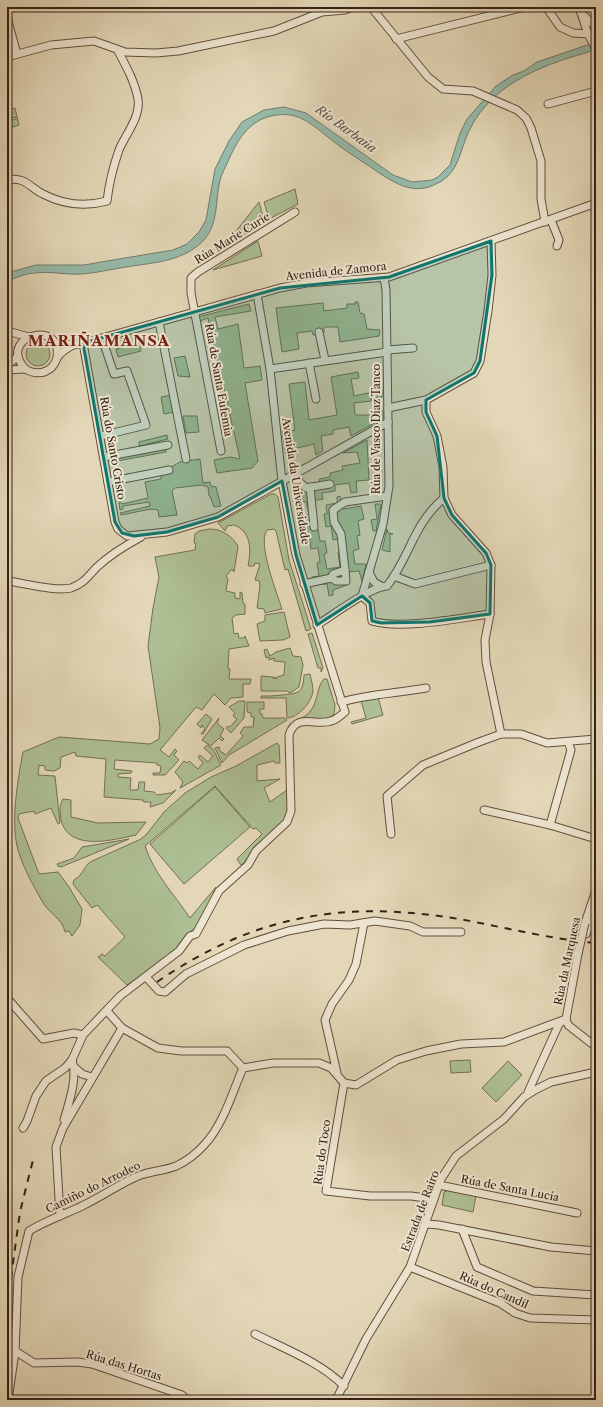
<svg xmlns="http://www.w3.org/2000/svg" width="603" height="1407" viewBox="0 0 603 1407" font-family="'Libre Caslon Text',serif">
	<rect width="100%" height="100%" fill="#e3d7b7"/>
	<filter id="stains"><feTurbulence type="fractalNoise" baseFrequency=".005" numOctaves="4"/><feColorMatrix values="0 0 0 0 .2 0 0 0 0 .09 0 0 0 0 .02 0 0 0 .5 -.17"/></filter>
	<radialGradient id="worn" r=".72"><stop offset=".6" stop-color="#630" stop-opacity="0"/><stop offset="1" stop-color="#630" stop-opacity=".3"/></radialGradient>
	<g fill="#adbf93" stroke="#727054">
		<polygon points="15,108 19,125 7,129 7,123 11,126 12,120 16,119 16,117 12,118 9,116 7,110"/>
		<polygon points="295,189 298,204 269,219 264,202"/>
		<polygon points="259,202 264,220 218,254"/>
		<polygon points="258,241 262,256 213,270"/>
		<polygon points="355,302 358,302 360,313 364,314 367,329 380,330 379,336 340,342 338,327 324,327 324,333 313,335 312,331 297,333 299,349 282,352 276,308 323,303 324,311 347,308 347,304 355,304"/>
		<polygon points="249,304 251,311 215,317 218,329 238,324 244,368 260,366 262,380 245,383 258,461 252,468 217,473 214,460 230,457 240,459 208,318 200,321 198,317"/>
		<circle cx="38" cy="354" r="12"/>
		<polygon points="139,343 141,351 118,357 116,349"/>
		<polygon points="185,356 190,377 178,376 174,358"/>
		<polygon points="358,372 359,378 351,379 354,396 382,390 382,397 372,398 371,401 354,403 355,415 375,415 375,412 383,411 384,417 382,419 351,436 349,427 333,430 333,434 321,436 323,451 316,455 314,444 297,448 297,451 286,454 282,432 295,430 289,384 305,382 309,420 337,415 331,377"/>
		<polygon points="172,395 174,412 164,414 161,397"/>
		<polygon points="183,416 197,416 199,432 186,433"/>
		<polygon points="167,435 168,439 139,446 139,442"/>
		<polygon points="367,440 369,480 356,481 357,492 351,493 349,483 335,485 335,491 322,493 323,499 313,501 313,529 318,529 320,541 325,541 327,553 324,554 327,569 340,567 338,552 340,551 338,539 333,540 331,526 326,527 324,514 327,514 326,505 337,503 337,497 340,496 343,509 361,506 364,519 358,521 360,535 357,536 359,549 353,551 355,564 366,564 362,581 359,571 347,572 347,585 333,590 333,595 329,596 327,584 314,585 312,577 319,576 317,563 320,562 318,548 311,549 309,535 300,536 299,531 307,530 306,516 309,514 306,502 303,502 301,488 293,488 292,483 301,476 304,484 320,483 319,479 330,477 330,473 343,470 342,466 360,463 357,452 343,453"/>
		<polygon points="166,448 166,452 112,462 111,459 137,454 140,455 139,453"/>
		<polygon points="200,459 203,483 210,482 211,486 216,487 221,506 214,507 210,496 209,496 208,487 202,485 175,488 172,491 177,515 159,517 158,510 151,509 121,515 120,513 150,506 149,502 123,506 123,509 120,510 119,502 121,502 122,504 148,498 145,482 161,479 161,473 180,462"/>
		<path d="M271,494h4l3,3 11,63 22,69 -5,2 -18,-62 -3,1 -9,-39 -2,-2 -7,1c-10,13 10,63 15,79l-17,4 -1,-4 -7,-1 3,-23 -1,-4 -4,-1 5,-16 -5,-1 -1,3h-6c3,-15 4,-34 -14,-41l-7,1 -2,5 -7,-8z"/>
		<polygon points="375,504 381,504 376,531 373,531 371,520 377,519"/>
		<path d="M209,529c13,0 22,6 29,17l-4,26 -2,-3 -6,7 2,3 -2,12 9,2v5l5,1v-7l2,1 1,10 2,1v10l-9,1 -4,3 2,16 4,-1 1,5h5l1,-2 4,10 -20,3 -1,20h2l-1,10h22l-1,5h-7v13l-12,1 -6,7 -11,-11 -12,16 -6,-3 -36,43 9,7 6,-8 2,2 -3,4 5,5 -14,15h-12v-2h7l1,-7 -4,-1v-2l-42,-3 -1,9 18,2 -1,2 -13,1v3l13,1 -1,12h8l1,-8h6l-1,9 10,1 3,3 14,-2 5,-3 -13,13 -13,4 1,-5h-7l-1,-2 -39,-3 2,-38 -30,-3 -1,-4 -14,5 -1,11 -6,3 -9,-1v-4l-6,-1 -1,10 17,1 5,47 -2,1 -7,-16 -16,6 -1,-3 -15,3 -1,4 21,56 19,-2 11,15 13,22 -2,16 -8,11 -3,-5 -4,1c-2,-13 -17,-19 -23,-31 -10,-18 -20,-35 -25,-55 -6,-28 1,-67 6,-94l36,-15 91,7 9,-5 1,-11 -12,-82 5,-38 6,-31 -4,-20 40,-7 1,-7h-2l1,-9 4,-3z"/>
		<polygon points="387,529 388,533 393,534 390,534 390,552 382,550"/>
		<polygon points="284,612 290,637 283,640 260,641 257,624 265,621 265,615"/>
		<polygon points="312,633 323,668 321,672 321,668 318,668 308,634"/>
		<polygon points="290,648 293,656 301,657 303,665 299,687 290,693 287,691 261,691 261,676 274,677 274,679 275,677 276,679 277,677 284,675 285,662 274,661 274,658 269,660 269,657 266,658 264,650 267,649 270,656 276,652"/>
		<path d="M310,674c1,5 3,11 3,17 -1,11 -15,27 -26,27l-1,-20h-25v-2c8,0 14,0 21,-1 16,-2 21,-1 22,-20z"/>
		<path d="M324,679h3l8,26 -1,9 -7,5 -31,1c25,-7 18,-31 28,-41z"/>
		<polygon points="360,697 378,697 383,715 352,724 351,722 366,718"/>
		<polygon points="239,701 245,701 244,718 231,733 226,728 228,726 230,727 237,719 233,716 235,713 229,707"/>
		<polygon points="247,702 264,702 264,709 260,709 260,714 262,714 263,718 285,718 287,720 229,755 222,763 215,748 219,747 220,751 226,755 243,736 240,733 244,727 253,727 254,717 251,717 251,713 247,712"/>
		<polygon points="206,714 212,719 203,734 201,734 205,729 202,725 201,728 197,724"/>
		<polygon points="219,718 217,723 224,729 220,736 224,739 222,741 219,738 211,746 202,740"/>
		<path d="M277,743l2,2 1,18h-5l-1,-2 -17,4v16l23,-2 -16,9 6,14 17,-12 2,22 -7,11 -26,22 -12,18 -3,2 -4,-6 25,-25 -6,-6 -3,1 -38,-43 -70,60c9,28 29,48 45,72l26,-31 -16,36 -14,13 -12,17 -47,32 -29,-28 4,-3 3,2 20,-19 -28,-32 -5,3 -19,-24 1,-4c9,-5 9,-12 16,-18l51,-23 5,-4 18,-23 21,-19 26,-16 25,-11z"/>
		<polygon points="207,745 213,749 221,765 180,788 183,782 175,772 184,761 187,763 189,761 198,769 203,763 198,757 200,755 208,762 213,756 204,748"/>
		<polygon points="215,787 250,827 184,884 150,844"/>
		<path d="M63,799l8,1v17l27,6 48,-1 -10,13c-23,5 -67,17 -75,-15 -1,-8 -2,-14 2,-21z"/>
		<polygon points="129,839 61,867 58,866 57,864 74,858 82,847"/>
		<polygon points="470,1060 471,1072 451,1073 450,1061"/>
		<polygon points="508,1061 522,1075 496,1102 482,1088"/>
		<polygon points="448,1190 476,1195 473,1212 442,1205 444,1192"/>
	</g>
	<path fill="#96baa9" stroke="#707c6e" d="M596,42v8c-48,13 -102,31 -126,79 -10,19 -10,43 -32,54 -26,15 -48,-3 -69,-17 -14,-9 -28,-18 -41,-29 -16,-12 -28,-25 -51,-22 -26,3 -38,22 -48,44 -3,7 -7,14 -9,21 -5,21 -1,44 -17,61 -21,22 -56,22 -83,27 -12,2 -25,5 -38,6 -15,1 -31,-3 -46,-1 -10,0 -20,5 -29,8v-8l29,-8h48l29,-5 60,-10 14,-6 12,-12 7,-12 9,-51 14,-28 13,-19 22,-12 20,-3 22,6 87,62 19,7 20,-2 6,-3 12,-12 10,-32 7,-14 29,-33 17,-11 11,-4 13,-9z"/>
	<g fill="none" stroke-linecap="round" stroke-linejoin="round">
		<g stroke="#624e3e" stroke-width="9">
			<g id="minor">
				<polyline points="371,7 428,77 443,89 473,91 517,110 526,118 531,128 541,161 541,199 545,222"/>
				<polyline points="546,7 560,27 573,33 588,34"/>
				<polyline points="579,7 588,34 596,49"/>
				<polyline points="581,13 596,27"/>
				<polyline points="7,18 17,54"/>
				<polyline points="396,39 525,7"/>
				<polyline points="7,57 51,45 94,41 125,52 156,53 178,51 274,31 322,12 345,10 352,7"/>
				<polyline points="548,104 596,91"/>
				<path d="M7,180c18,-4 23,8 36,14 21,11 42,13 64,7 2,-17 6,-34 12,-51 6,-15 22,-33 19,-51 -3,-17 -12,-33 -20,-48"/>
				<polyline points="551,220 559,240 557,246"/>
				<polyline points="159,322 186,459"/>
				<polyline points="7,331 29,337"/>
				<polyline points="319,332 325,360"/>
				<polyline points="83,343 115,522 118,529 127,536 167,532 218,517 388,422"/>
				<polyline points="55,344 74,345 102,338 280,288 306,283 389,277 596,203"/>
				<polyline points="387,350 413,348"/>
				<path d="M57,357c6,-37 -56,-22 -35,8 7,10 22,10 30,2 4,-4 4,-9 8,-13 4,-4 8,-6 13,-9"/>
				<polyline points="309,363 316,399"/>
				<polyline points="7,366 18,356"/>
				<polyline points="270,369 387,352"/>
				<polyline points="7,370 25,369"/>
				<polyline points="426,400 426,412 437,436 443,467 444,498 452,515 486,553 491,565 490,614 485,640 486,662 501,734"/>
				<polyline points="388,408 426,400 474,373 480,361 488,311 492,275 491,241"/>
				<polyline points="101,436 146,425 127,371 114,374 102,338"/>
				<polyline points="221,451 191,293 191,278 198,272 295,212"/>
				<polyline points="104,457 168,445"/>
				<polyline points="292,475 306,488 330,484"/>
				<polyline points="108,482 169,470"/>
				<polyline points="310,487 314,527"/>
				<polyline points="345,570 341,534 334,522 333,510 345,502 387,496"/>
				<polyline points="369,572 374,582 381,586"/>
				<polyline points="394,576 415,584 491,565"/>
				<path d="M7,581c17,2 49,11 64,7 13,-4 18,-13 26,-21 13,-12 29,-22 44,-30"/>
				<polyline points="304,584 331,578 336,581 346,581 345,570 333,574 331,578"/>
				<polyline points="7,594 7,598"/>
				<polyline points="362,596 383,524 389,486 386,290 384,278"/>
				<path d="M362,596l8,7 2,18c28,9 88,-3 118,-7"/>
				<path d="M317,625c16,-10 53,-38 70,-39 23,-29 26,-62 57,-88"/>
				<path d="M341,702c27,-8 57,-9 85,-14"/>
				<polyline points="484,810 550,825 596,839"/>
				<polyline points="550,825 571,750 568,742"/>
				<polyline points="391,834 387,796 423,765 479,742 501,734 521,734 547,743 596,739"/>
				<polyline points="585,923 596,890"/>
				<polyline points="586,934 592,916"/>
				<polyline points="578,954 566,1019 568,1025 596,1047"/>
				<polyline points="146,977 159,991 165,992 186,974 244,945 288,931 324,924 350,925 375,921 410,926 423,932 461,932"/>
				<polyline points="7,998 43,1039 74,1033 83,1035"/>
				<polyline points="107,1011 122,1028 158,1048 181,1051 227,1051 243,1068"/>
				<polyline points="74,1067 82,1074 92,1077"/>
				<polyline points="243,1068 273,1063 319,1063 331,1068 344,1083 356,1085 397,1060 426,1051 461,1044 504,1042 566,1019"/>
				<polyline points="337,1073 325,1020 332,1004 349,980 356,964 364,923"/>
				<polyline points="344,1083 326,1191 370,1196 411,1196 434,1199"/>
				<polyline points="528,1092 559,1024 564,1020"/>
				<path d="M64,1120c5,-18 14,-42 8,-60"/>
				<path d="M23,1128l4,-7 9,-25 10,-15 19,-13 7,-8 11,-25 37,-39 59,-45 11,-15 6,-2 23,-43 29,-26 8,-14 31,-29 4,-11 -2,-76c8,-24 28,-7 45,-15 4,-2 7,-5 11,-8l-49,-157 -14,-74 -12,-112 -13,-75"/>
				<polyline points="439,1185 577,1213"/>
				<polyline points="60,1216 56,1147 63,1128 122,1028"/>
				<polyline points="426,1224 439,1225 551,1247 596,1251"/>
				<polyline points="462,1229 477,1267 533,1291 596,1295"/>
				<polyline points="410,1267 500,1303 515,1313 530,1318 596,1320"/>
				<path d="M255,1334c30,15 65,28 89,52"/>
				<polyline points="9,1347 34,1363 77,1362 92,1364 182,1395 187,1400"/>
				<path d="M8,1400l7,-48 3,-75 11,-46c18,-11 37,-17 55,-26 19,-9 35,-21 54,-29 12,-5 26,-5 38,-10 11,-5 22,-14 29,-22 19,-21 27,-51 38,-76"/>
				<polyline points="336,1400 366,1339 410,1267 441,1179 456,1156 504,1119 524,1097 535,1090 551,1082 596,1072"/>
			</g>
		</g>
		<use href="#minor" stroke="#ede5d0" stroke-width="7"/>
		<g stroke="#372016" stroke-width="2" stroke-dasharray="7 7" stroke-linecap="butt">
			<path d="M157,982c95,-65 182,-82 296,-64 47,8 95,21 143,25"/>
			<polyline points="7,1306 20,1212 34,1156"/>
		</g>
		<g stroke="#624e3e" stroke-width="9" stroke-linecap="butt">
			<polyline id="minor-bridge" points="578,954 585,923"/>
		</g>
		<use href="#minor-bridge" stroke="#ede5d0" stroke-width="7"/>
	</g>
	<path fill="#0f766e" fill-opacity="0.2" stroke="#0f766e" stroke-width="3" stroke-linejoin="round" d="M491,241l1,34 -12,86 -6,12 -48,27v12l11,24 7,62 8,17 34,38 5,12 -1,49 -60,8 -49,1 -9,-2 -2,-18 -8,-7 -45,29 -21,-70 -14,-74 -64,36 -51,15 -33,4 -12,-3 -7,-11 -32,-179 197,-55 109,-11z"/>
	<g text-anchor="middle" stroke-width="4" stroke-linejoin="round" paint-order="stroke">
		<g font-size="11" fill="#372016" stroke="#ede5d0">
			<text transform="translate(232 238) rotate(-32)" y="4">Rúa Marie Curie</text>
			<text transform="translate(336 271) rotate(-6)" y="4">Avenida de Zamora</text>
			<text transform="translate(219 380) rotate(80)" y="4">Rúa de Santa Eufemia</text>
			<text transform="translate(376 429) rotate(-90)" y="4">Rúa de Vasco Díaz Tanco</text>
			<text transform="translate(113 448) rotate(80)" y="4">Rúa do Santo Cristo</text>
			<text transform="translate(296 481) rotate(81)" y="4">Avenida da Universidade</text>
			<text transform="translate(567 961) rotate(-78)" y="4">Rúa da Marquesa</text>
			<text transform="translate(322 1152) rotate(-82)" y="4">Rúa do Toco</text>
			<text transform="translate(93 1187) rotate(-26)" y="4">Camiño do Arrodeo</text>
			<text transform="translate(510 1188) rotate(11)" y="4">Rúa de Santa Lucía</text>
			<text transform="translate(420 1211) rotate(-69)" y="4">Estrada de Rairo</text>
			<text transform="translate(494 1290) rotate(24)" y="4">Rúa do Candil</text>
			<text transform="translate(124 1365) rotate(17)" y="4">Rúa das Hortas</text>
		</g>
		<g font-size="12" font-style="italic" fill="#544e42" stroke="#ede5d0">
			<text transform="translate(346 129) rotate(36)" y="4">Río Barbaña</text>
		</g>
		<g font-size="15" font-weight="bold" letter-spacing="1" fill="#7a1f14" stroke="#ede5d0">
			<text x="99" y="346">MARIÑAMANSA</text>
		</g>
	</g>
	<rect width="603" height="1407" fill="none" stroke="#e3d7b7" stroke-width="24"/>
	<rect x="8" y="8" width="587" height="1391" fill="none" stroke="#372016" stroke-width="2"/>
	<rect x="12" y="12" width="579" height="1383" fill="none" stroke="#372016"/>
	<rect width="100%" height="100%" filter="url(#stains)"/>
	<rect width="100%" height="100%" fill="url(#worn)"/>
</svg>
